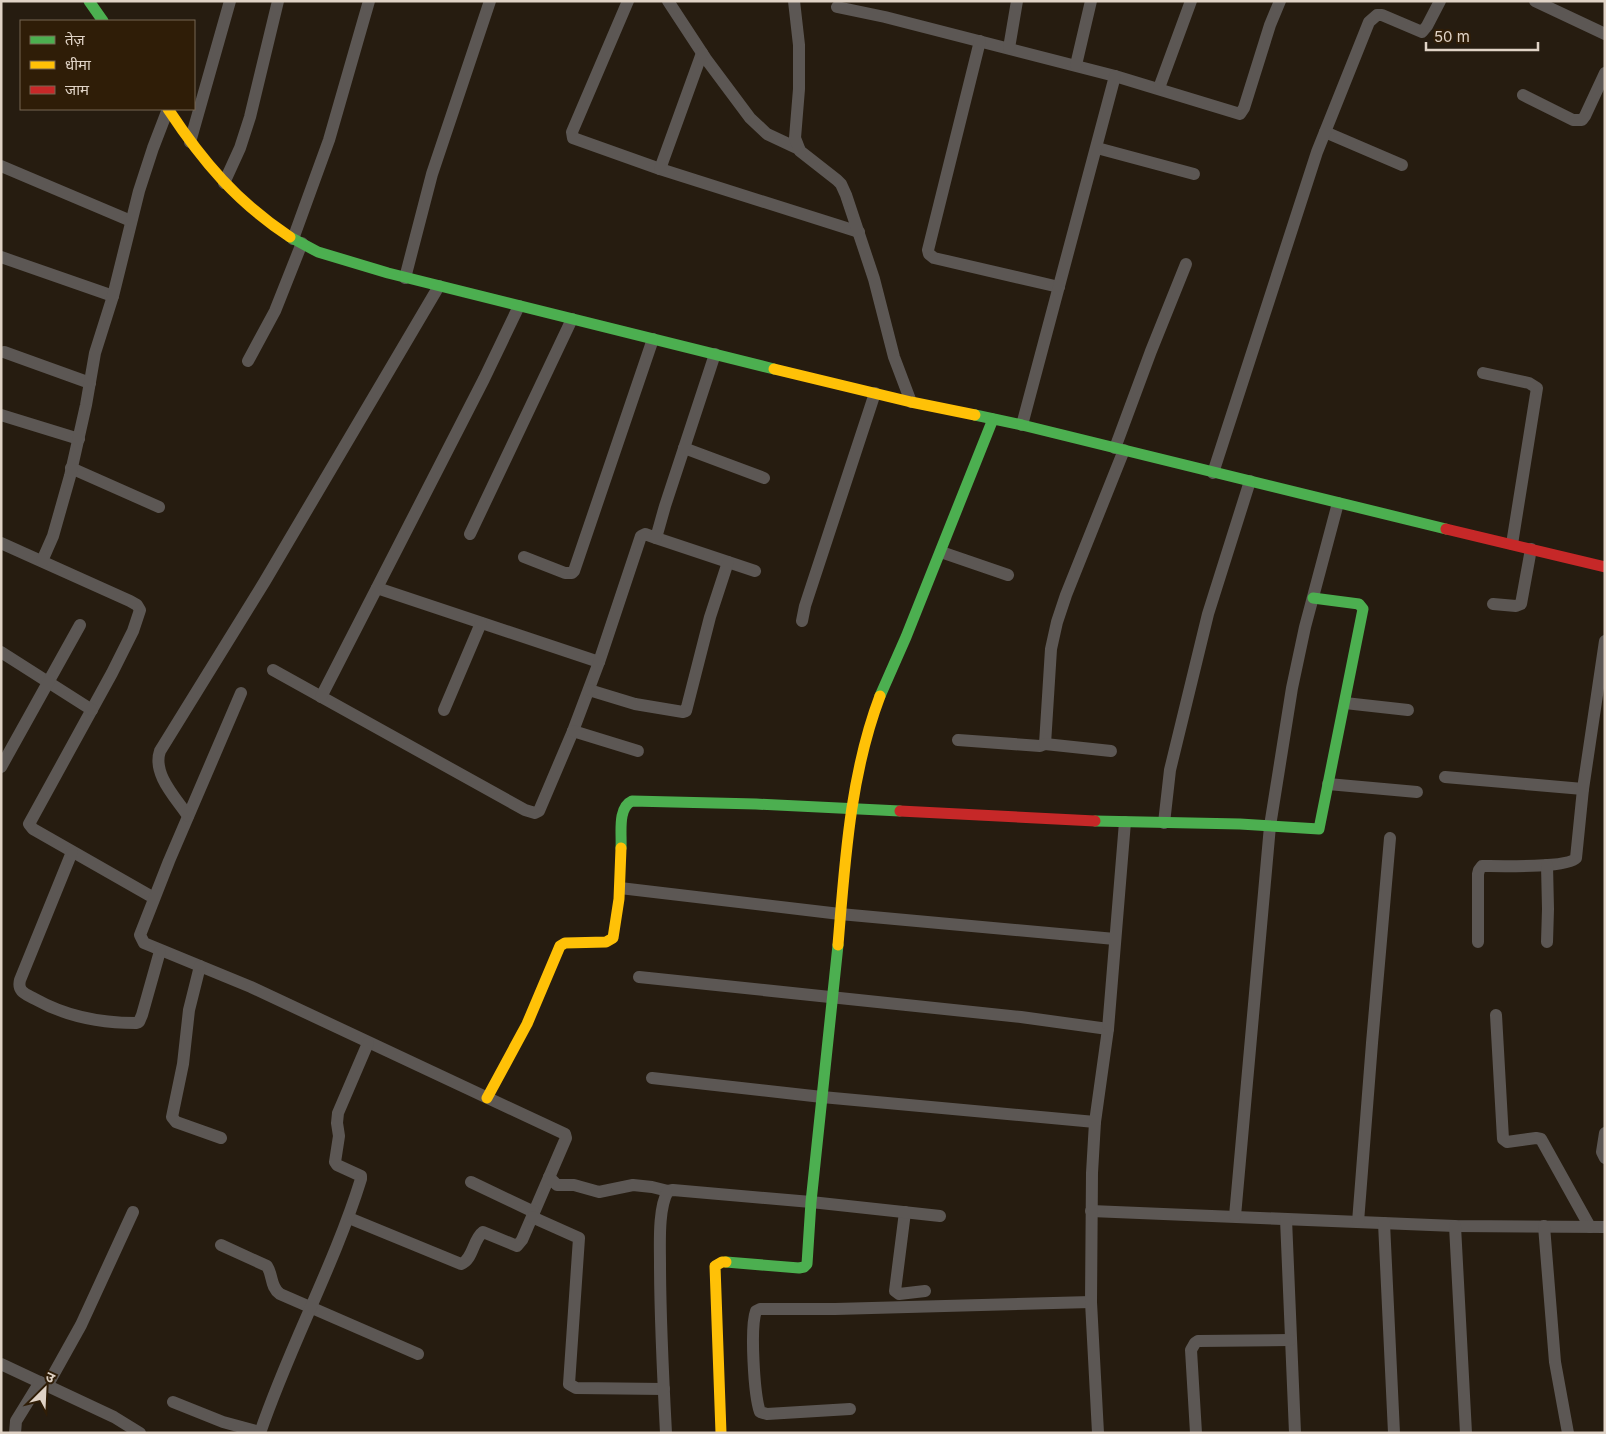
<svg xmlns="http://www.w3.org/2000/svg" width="1606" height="1434" viewBox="0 0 1606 1434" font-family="Inter,'Noto Sans Devanagari',sans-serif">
	<rect width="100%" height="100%" fill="#261c10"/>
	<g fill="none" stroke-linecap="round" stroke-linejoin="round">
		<g stroke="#5c5754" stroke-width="12">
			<polyline points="628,1 572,132 573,138 660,169 859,232"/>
			<polyline points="668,1 706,59 750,118 767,134 799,149"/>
			<polyline points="794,1 799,45 799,89 795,138 800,151 837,180 841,184 846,195 874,279 894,357 911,402"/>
			<polyline points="1535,1 1605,34"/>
			<polyline points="837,7 885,17 1115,76 1240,114 1244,108 1270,25 1280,1"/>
			<polyline points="980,41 928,250 929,254 934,258 1059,287"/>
			<polyline points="1009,48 1017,1"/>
			<polyline points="1076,65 1091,1"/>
			<polyline points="1159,88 1191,1"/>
			<polyline points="1523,95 1573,120 1582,120 1585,116 1605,73"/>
			<polyline points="1325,132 1402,165"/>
			<polyline points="190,142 230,1"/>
			<polyline points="1097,148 1194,174"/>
			<polyline points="1,166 131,221"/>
			<polyline points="660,169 702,53"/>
			<polyline points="224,183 240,148 250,117 278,1"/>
			<polyline points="293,239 329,140 369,1"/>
			<polyline points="1,257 113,296"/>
			<polyline points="405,278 432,174 490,1"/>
			<polyline points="4,352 90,383"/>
			<polyline points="248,361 275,311 302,243"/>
			<polyline points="1483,373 1529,383 1537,388 1512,544"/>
			<polyline points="1,415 79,439"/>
			<polyline points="1022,425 1115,76"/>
			<polyline points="684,448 764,478"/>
			<polyline points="1115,448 1151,351 1186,264"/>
			<polyline points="71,468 159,507"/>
			<polyline points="1213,473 1317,152 1369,22 1377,15 1382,15 1422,32 1427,26 1440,1"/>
			<polyline points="470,534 572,319"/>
			<polyline points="656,538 755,571"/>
			<polyline points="1,543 130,601 137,605 140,610 133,631 112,673 29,824 33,829 154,898"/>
			<polyline points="941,552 1008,575"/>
			<polyline points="524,557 565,573 572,573 574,571 653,339"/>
			<polyline points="42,561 53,536 70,476 86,405 95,353 113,296 139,191 153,148 168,109"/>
			<polyline points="377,588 599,662"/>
			<polyline points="1493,604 1516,606 1521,604 1531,549"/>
			<polyline points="802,621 805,606 875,393"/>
			<polyline points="1,652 92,710"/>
			<polyline points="273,670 525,810 535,813 539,811 573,731 599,662 641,536 645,534 656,538 665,506 715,354"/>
			<polyline points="589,690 635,704 683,712 686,711 710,617 728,562"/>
			<path d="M241,693l-72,168 -29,74 4,8 107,44 314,147 1,4 -44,102 -5,6 -34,-14c-10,7 -10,28 -22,32l-112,-46"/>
			<polyline points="321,697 484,379 519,306"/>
			<polyline points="1345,703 1408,710"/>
			<polyline points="444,710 481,623"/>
			<polyline points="573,731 638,751"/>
			<polyline points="958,740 1040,746 1045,744 1051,649 1057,622 1066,595 1124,450"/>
			<polyline points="1045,744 1111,751"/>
			<polyline points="1,767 80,625"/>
			<polyline points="1445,777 1583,789"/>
			<polyline points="1328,784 1417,792"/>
			<path d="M188,816c-12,-18 -36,-42 -28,-65l105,-170 174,-295"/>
			<polyline points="1164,823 1170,770 1208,614 1250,481"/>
			<path d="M72,852l-52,128c-3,12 6,14 15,19 30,17 67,24 101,24l3,-1 3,-7 18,-64"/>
			<polyline points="620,888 840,914 1115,939"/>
			<path d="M1478,942v-68l1,-4 3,-4c16,0 86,2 94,-8l7,-69 22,-148"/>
			<polyline points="1547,942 1548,909 1547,865"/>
			<polyline points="200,966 189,1010 183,1064 172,1117 176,1122 221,1138"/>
			<polyline points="639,977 1021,1017 1108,1029"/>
			<polyline points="1496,1015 1503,1139 1507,1142 1536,1138 1541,1139 1590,1227"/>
			<polyline points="652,1078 822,1097 1095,1122"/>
			<polyline points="1605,1133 1602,1152 1605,1158"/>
			<polyline points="549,1177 557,1185 574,1185 599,1192 633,1185 652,1187 668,1191"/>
			<polyline points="471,1182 534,1212"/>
			<polyline points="1091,1211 1455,1226 1605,1227"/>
			<polyline points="905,1212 895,1291 899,1294 925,1291"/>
			<polyline points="1235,1216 1270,826 1292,688 1305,627 1338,503"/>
			<polyline points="532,1217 579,1238 569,1384 576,1388 664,1389"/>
			<polyline points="1286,1219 1295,1433"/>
			<polyline points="1358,1222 1372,1043 1390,838"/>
			<polyline points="1384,1223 1394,1433"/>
			<polyline points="1455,1226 1466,1433"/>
			<polyline points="1544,1226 1555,1362 1568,1433"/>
			<path d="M221,1245l46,21c6,9 3,21 13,28l138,60"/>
			<polyline points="1,1364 114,1417 140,1433"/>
			<polyline points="47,1386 81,1325 133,1212"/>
			<polyline points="173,1402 223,1422 260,1432"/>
			<path d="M850,1409l-83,5 -7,-2c-6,-17 -10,-85 -4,-101l4,-2h75l256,-7"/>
			<polyline points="15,1433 16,1421 40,1382"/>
			<path d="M260,1433c29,-86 74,-167 101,-254v-3l-24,-11 -2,-3 4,-26 -2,-13 1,-10 30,-70"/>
			<path d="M666,1433c-3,-57 -6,-113 -6,-170 0,-19 -2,-55 8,-72l5,-1 138,12 129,14"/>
			<polyline points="1098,1433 1091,1302 1092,1173 1095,1122 1108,1029 1125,822"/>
			<polyline points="1196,1433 1191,1350 1195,1343 1198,1341 1290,1340"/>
		</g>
		<g stroke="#4caf50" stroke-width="11">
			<polyline points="89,1 103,21"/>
			<polyline points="290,237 318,252 388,273 774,369"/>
			<polyline points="975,415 1022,425 1446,529"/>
			<polyline points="880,696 906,637 993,419"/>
			<polyline points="1095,821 1240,824 1319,829 1363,609 1359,604 1313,598"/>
			<path d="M621,848c1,-14 -4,-40 11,-47l124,3 144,7"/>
			<polyline points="726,1262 799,1268 804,1267 807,1264 811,1202 838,945"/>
		</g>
		<g stroke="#ffc107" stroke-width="11">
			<path d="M168,109c35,53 69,93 122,128"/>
			<polyline points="774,369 911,402 975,415"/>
			<path d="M838,945c7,-84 12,-170 42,-249"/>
			<polyline points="487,1098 527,1024 560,946 565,943 606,942 613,938 619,899 621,848"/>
			<polyline points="721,1433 715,1266 722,1262 726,1262"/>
		</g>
		<g stroke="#c62828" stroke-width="11">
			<polyline points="1446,529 1605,567"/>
			<polyline points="900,811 1095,821"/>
		</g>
	</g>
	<rect width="1606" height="1434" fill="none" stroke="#e0d3c6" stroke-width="5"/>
	<rect x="20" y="20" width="175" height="90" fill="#2f1d07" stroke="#766653"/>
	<rect x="30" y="36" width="25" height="8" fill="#4caf50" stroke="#766653"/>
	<text x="65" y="45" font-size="15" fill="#e0d3c6">तेज़</text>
	<rect x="30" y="61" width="25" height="8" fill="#ffc107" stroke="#766653"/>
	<text x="65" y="70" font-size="15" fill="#e0d3c6">धीमा</text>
	<rect x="30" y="86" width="25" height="8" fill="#c62828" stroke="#766653"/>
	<text x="65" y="95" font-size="15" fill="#e0d3c6">जाम</text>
	<g transform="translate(45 1389) rotate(24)" stroke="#2f1d07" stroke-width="4" paint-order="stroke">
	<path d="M0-4L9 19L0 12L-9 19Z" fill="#e0d3c6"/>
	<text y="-8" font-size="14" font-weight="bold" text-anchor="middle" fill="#e0d3c6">उ</text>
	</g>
	<path d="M1426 42v8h112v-8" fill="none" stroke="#e0d3c6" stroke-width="2.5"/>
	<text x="1434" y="42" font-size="15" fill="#e0d3c6" stroke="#2f1d07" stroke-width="4" paint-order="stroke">50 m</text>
</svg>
